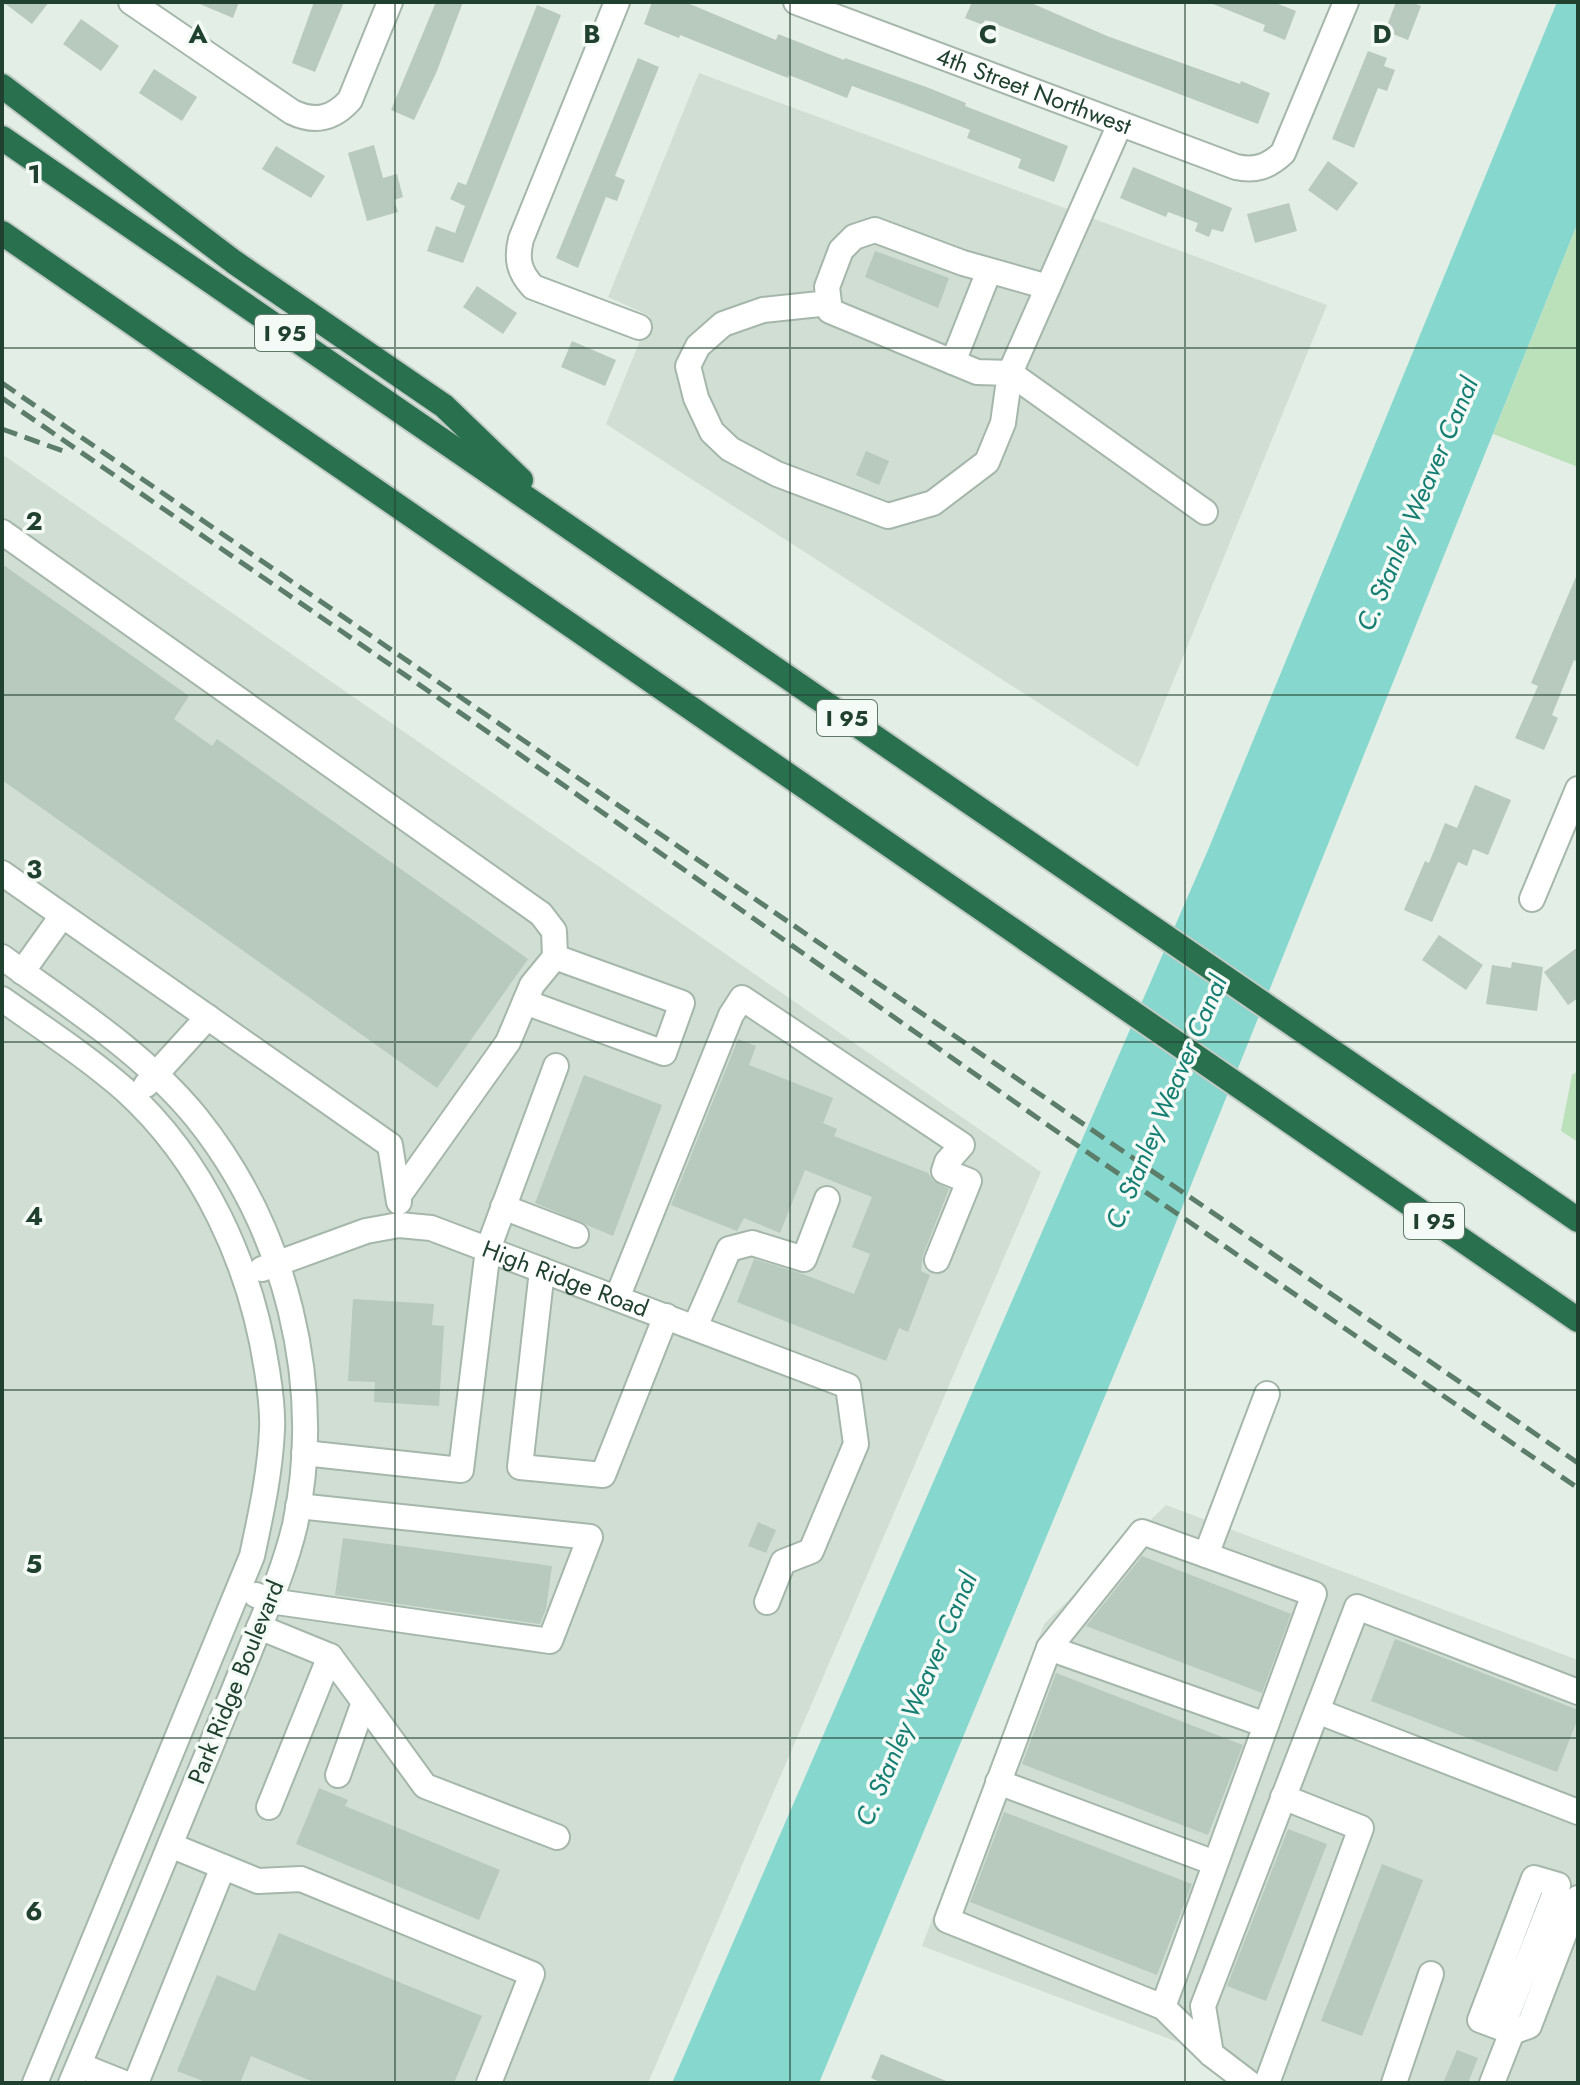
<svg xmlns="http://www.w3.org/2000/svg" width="1580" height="2085" viewBox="0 0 1580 2085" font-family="Jost,sans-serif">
	<rect width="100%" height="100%" fill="#e3eee6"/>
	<g fill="#d1ded4">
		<polygon points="699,73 1327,305 1138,767 606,424 650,316 608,297"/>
		<polygon points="2,454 1041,1172 648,2083 2,2083"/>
		<polygon points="1166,1505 1578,1660 1578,2083 1287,2083 922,1946 1044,1624"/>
	</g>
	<g fill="#bae1ba">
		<polygon points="1578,222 1578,467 1493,434"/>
		<polygon points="1578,1071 1578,1142 1561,1131 1572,1075"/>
	</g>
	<polygon fill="#86d8ce" points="1557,2 1578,2 1578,222 1142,1307 819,2083 672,2083 1208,850"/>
	<g fill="#b8c9be">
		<polygon points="3,2 49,2 32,24"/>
		<polygon points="195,2 239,2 233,18"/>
		<polygon points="314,2 344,2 315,72 292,63"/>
		<polygon points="436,2 463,2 437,71 414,120 391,110"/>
		<polygon points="652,2 685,2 776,40 778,34 844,60 845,58 929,88 966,103 965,106 1068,146 1054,182 1018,168 1021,159 967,138 970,130 902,104 852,86 847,98 789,75 788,78 680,35 679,38 644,24"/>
		<polygon points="972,2 1029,2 1107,36 1240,84 1241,81 1270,93 1258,124 985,20 983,25 965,18"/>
		<polygon points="1208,2 1273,2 1296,11 1285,40 1263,31 1265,25"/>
		<polygon points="1396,2 1411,2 1421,6 1408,40 1385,31"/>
		<polygon points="537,5 561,15 463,263 427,251 436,226 455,233 465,206 450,199 458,182 466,185"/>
		<polygon points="81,19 119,46 101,71 63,44"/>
		<polygon points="1368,51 1387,58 1384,66 1395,70 1387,91 1378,88 1354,148 1332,139"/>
		<polygon points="638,58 659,67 615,176 625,180 617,201 606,197 578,268 556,258"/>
		<polygon points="154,69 197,97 182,121 139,93"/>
		<polygon points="374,145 383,178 397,174 403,197 394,200 398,212 367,221 348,153"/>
		<polygon points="276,146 325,176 311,198 262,169"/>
		<polygon points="1328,161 1358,183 1337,211 1308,190"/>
		<polygon points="1133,167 1232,208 1223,232 1212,229 1209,237 1195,231 1198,223 1168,212 1166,217 1120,198"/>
		<polygon points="1289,203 1297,231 1255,243 1247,214"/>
		<polygon points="875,251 949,278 938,308 865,277"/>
		<polygon points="477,286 517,313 503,334 463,307"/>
		<polygon points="572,341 616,360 605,386 561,367"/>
		<polygon points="866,451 889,461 879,485 856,475"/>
		<polygon points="2,564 189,696 174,719 212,746 217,739 528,959 437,1088 2,780"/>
		<polygon points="1578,572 1578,662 1574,660 1552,715 1558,718 1544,750 1515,738 1538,686 1531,683"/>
		<polygon points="1475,785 1511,800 1488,855 1473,849 1467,866 1458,862 1432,922 1404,910 1425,861 1429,863 1445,823 1457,828"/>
		<polygon points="1439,935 1483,965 1466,990 1422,960"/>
		<polygon points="1578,947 1578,998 1568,1005 1544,972"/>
		<polygon points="1512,962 1543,967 1537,1011 1486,1004 1492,965 1511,968"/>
		<polygon points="738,1039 756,1046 749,1065 833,1098 823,1123 837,1129 834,1136 928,1173 933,1181 949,1189 923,1255 921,1271 930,1275 908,1332 899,1328 886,1361 737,1302 754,1259 803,1274 854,1294 870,1254 852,1247 872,1197 805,1170 780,1233 744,1218 737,1231 671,1205"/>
		<polygon points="584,1075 662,1105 613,1236 535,1203"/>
		<polygon points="353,1299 434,1304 432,1325 444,1326 439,1406 374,1402 375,1382 348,1381"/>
		<polygon points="758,1522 776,1530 766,1553 748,1546"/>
		<polygon points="343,1538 552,1566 546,1609 540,1624 335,1595"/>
		<polygon points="1142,1556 1291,1614 1262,1693 1086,1626"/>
		<polygon points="1395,1639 1578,1710 1578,1718 1557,1772 1371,1701"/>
		<polygon points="1056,1673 1243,1745 1208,1835 1022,1764"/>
		<polygon points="319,1788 348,1800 345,1806 500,1870 479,1920 296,1844"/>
		<polygon points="1004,1812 1192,1884 1157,1975 970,1902"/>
		<polygon points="1288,1829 1327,1844 1266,2001 1227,1986"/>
		<polygon points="1382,1864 1423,1880 1362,2036 1321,2021"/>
		<polygon points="279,1933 482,2016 454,2083 316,2083 251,2056 240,2083 208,2083 177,2071 217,1975 255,1991"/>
		<polygon points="1457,2050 1478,2058 1468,2083 1443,2083"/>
		<polygon points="881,2054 951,2083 882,2083 871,2078"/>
	</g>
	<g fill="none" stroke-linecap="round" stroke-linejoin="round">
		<g stroke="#a5b7ab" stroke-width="28">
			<g id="minor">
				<path d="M131,2l161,110c23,11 41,7 58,-12l40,-98"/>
				<path d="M617,2l-96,237c-5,20 -2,33 12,48l106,40"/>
				<path id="s1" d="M796,2l440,165c19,4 32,0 47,-14l63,-151"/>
				<polyline points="1120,124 1010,373 1205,512"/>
				<polyline points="829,303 763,310 723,324 698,346 688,366 696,398 712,432 730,449 777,474 888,516 933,503 987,462 1003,423 1010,373 977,372 830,311 827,287 841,250 854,237 875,230 963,263 1048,287"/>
				<polyline points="953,362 989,271"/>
				<polyline points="2,532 541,914 554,931 555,957 532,985 508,1042 400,1194"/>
				<polyline points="2,873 390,1145 399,1202"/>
				<polyline points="1532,899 1578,789"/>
				<path d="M2,957c67,49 141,95 194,160 90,112 129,267 99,408 -9,38 -24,74 -39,110 -18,46 -37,91 -56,137 -43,104 -85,208 -129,311"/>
				<polyline points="22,972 62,916"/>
				<path d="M2,999c41,29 84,57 122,90 80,72 127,176 143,281 3,19 6,41 5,60 -2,43 -11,84 -20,126l-217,527"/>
				<polyline points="525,1002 664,1053 682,1003 555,957"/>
				<polyline points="146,1085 208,1017"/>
				<polyline points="503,1207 576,1235"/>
				<path id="s2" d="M262,1269l104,-38 33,-6 32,3 417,158 8,58 -45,107 -28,11 -16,40"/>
				<polyline points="542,1270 520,1467 603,1475 666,1316"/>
				<polyline points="617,1298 731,1015 742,998 962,1145 947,1162 944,1171 969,1181 937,1260"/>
				<polyline points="695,1327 729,1249 752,1243 804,1259 827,1199"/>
				<polyline points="304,1453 461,1470 488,1249 556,1066"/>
				<polyline points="1206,1555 1267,1394"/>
				<polyline points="256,1595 270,1601 550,1641 590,1537 298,1506"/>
				<polyline points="259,1627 330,1656 269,1807"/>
				<polyline points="1049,1648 1266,1725"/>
				<polyline points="330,1656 364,1702 338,1775"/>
				<polyline points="364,1702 425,1786 557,1837"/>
				<polyline points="1317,1711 1578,1812"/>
				<polyline points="998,1782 1215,1863"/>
				<polyline points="170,1845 258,1881 301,1879 532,1974 489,2083"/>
				<polyline points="1163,2007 1314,1594 1142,1532 1049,1648 947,1920 1163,2007 1211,2054 1249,2083"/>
				<polyline points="1502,2028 1558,1885 1534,1878 1480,2020 1512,2032 1529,2026 1578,1898"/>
				<polyline points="1211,2054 1203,2006 1357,1607 1578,1692"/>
				<polyline points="79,2065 124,2083"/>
				<polyline points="136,2083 223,1867"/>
				<polyline points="1267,2083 1361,1828 1283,1797"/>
				<polyline points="1394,2083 1431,1974"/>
				<polyline points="1492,2083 1512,2032"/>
			</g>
		</g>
		<g stroke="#c1cac5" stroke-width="28">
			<g id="highway">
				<polyline points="2,86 234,262 444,406 521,480"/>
				<polyline points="2,138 1578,1220"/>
				<polyline points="2,233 1578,1320"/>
			</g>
		</g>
		<use href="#minor" stroke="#fff" stroke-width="24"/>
		<use href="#highway" stroke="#29714e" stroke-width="24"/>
		<g stroke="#5b7d6a" stroke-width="5" stroke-dasharray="16 8" stroke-linecap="butt">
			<polyline points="2,383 1578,1463"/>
			<polyline points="2,398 475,723 1049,1126 1578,1488"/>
			<polyline points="2,429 66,452"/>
		</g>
	</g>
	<path fill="none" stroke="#20412f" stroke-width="2" stroke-opacity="0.55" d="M395,2v2081M790,2v2081M1185,2v2081M2,348h1576M2,695h1576M2,1042h1576M2,1390h1576M2,1738h1576"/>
	<g text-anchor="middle" stroke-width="7" stroke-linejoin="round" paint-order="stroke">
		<g fill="#f4faf5" stroke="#60786a" stroke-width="2">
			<rect x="255" y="315" width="60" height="36" rx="6"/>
			<rect x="817" y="700" width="60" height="36" rx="6"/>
			<rect x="1404" y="1203" width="60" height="36" rx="6"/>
		</g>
		<g font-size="22" font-weight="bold" fill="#20412f">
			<text x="285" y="341">I 95</text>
			<text x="847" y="726">I 95</text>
			<text x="1434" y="1229">I 95</text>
		</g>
		<g font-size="24" fill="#20412f" stroke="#f4faf5">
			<text dy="8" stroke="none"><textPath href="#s1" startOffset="254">4th Street Northwest</textPath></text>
			<text dy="8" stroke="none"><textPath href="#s2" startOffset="320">High Ridge Road</textPath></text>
			<text transform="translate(236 1682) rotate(-68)" y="8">Park Ridge Boulevard</text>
		</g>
		<g font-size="26" font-style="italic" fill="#147e73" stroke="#f4faf5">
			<text transform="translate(1417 504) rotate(-67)" y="9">C. Stanley Weaver Canal</text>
			<text transform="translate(1166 1102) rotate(-67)" y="9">C. Stanley Weaver Canal</text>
			<text transform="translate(916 1699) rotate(-67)" y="9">C. Stanley Weaver Canal</text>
		</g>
	</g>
	<g font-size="26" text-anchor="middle" font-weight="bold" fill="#20412f" stroke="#f4faf5" stroke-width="7" stroke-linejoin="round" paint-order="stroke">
		<text x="198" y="43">A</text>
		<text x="592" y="43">B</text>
		<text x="988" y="43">C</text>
		<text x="1382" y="43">D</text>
		<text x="34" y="183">1</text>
		<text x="34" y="530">2</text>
		<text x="34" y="878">3</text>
		<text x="34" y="1225">4</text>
		<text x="34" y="1573">5</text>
		<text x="34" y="1920">6</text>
	</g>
	<rect width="1580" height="2085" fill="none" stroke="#20412f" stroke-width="8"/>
</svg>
